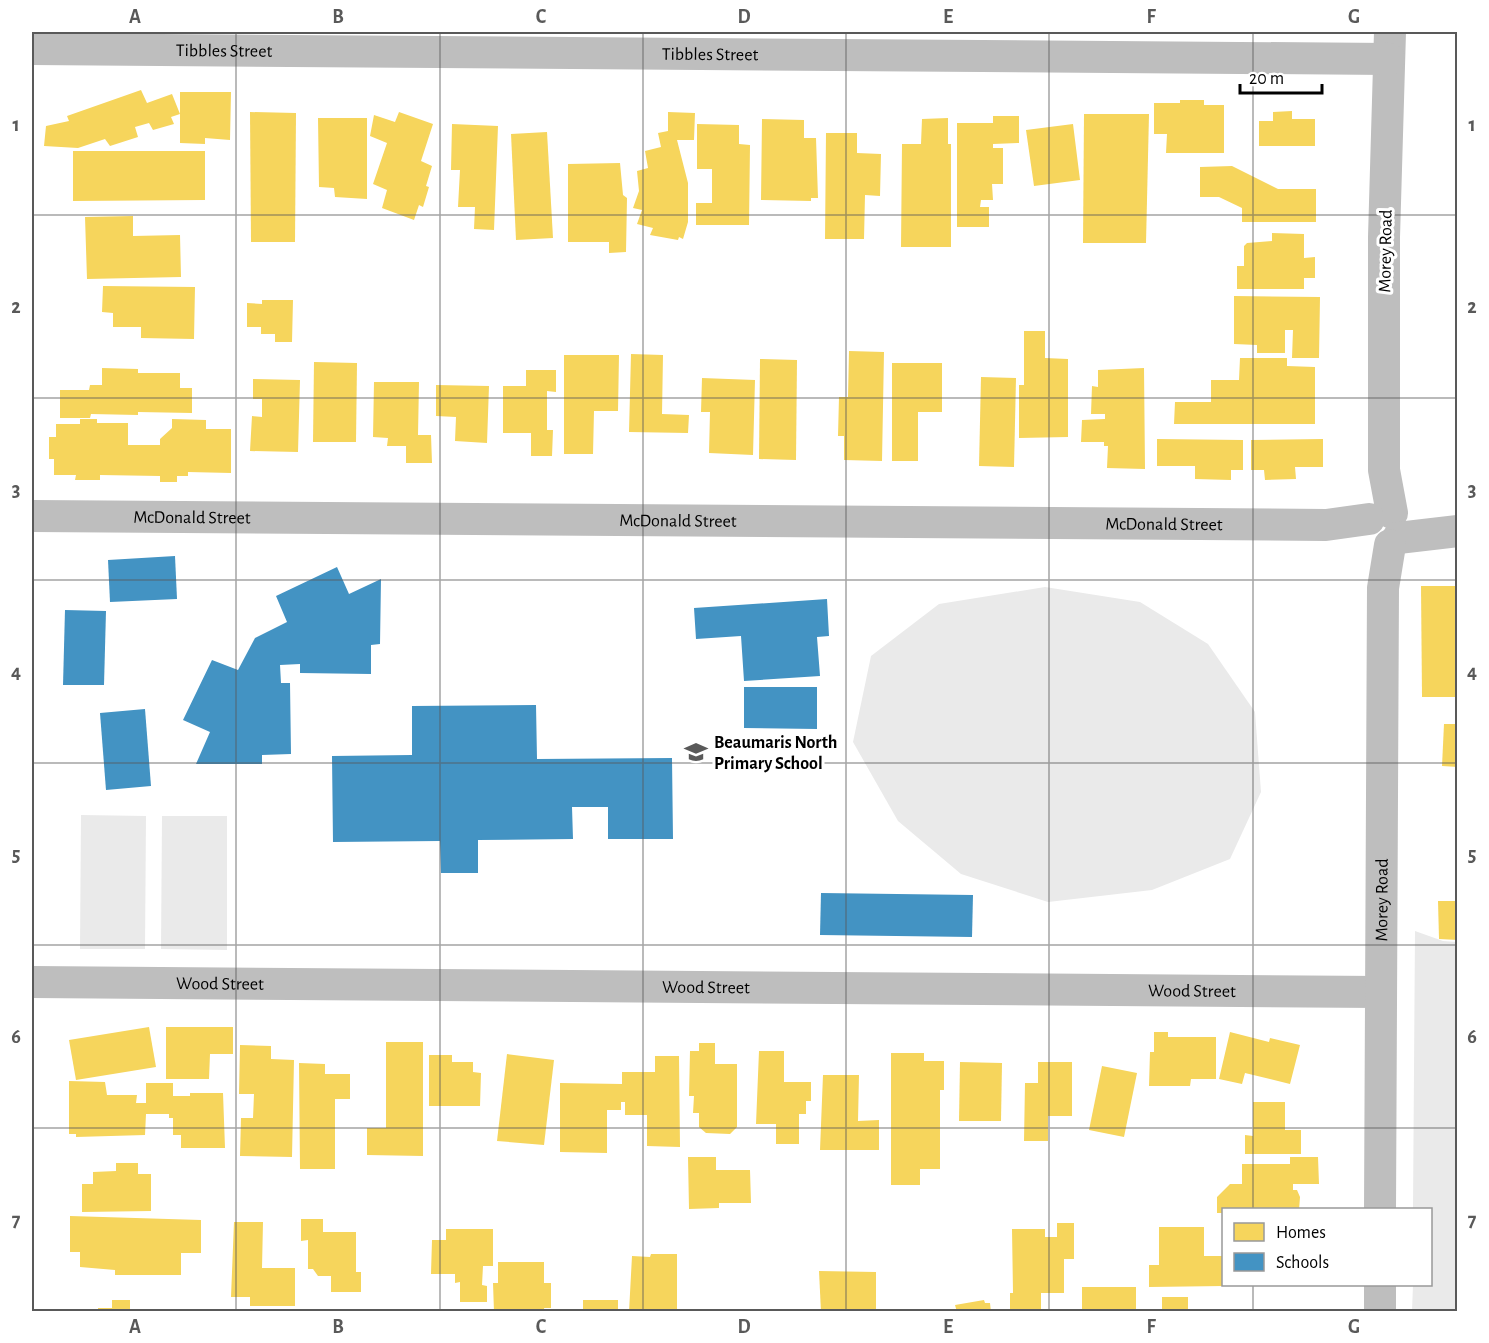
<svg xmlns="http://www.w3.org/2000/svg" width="1489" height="1343" viewBox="0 0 1489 1343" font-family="'Alegreya Sans',sans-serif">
	<rect width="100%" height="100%" fill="#fff"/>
	<g fill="#eaeaea">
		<polygon points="1045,587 1140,602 1208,644 1255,712 1261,792 1230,859 1152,890 1048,902 961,874 898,821 853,742 871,656 939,604"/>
		<polygon points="81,815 146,816 145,949 80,949"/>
		<polygon points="162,816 227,816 227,950 161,949"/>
		<polygon points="1415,931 1443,941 1457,942 1457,1311 1412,1311 1413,1285 1430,1284 1430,1210 1413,1209"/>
	</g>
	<g fill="#f6d55c">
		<polygon points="141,90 147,103 172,94 180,114 171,117 174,124 153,130 149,123 135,127 138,137 110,146 105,139 78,148 44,146 46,126 69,121 67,116"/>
		<polygon points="180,92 231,92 230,140 205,138 205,144 180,143"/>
		<polygon points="1180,100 1204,100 1204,105 1224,105 1224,153 1166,153 1167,134 1154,134 1154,103 1180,103"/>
		<polygon points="1292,111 1292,119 1315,119 1315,146 1259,146 1259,121 1273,121 1273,112"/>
		<polygon points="250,112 296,113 295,242 251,242"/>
		<polygon points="399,112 433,124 421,161 432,166 426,186 429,187 423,207 419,205 414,220 382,208 387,190 373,184 387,143 370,136 374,115 395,122"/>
		<polygon points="668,112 695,113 694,140 677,140 688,183 688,222 683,239 679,237 678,240 650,235 653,228 637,224 642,210 633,208 639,191 637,171 648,168 645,151 661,147 658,133 668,131"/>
		<polygon points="1084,114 1149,114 1146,243 1083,243"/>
		<polygon points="993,116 1019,116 1019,143 993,144 993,148 1003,148 1003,184 992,184 993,200 981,200 980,207 989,207 989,227 957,227 957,123 993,123"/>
		<polygon points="318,118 367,118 367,199 335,197 334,188 319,187"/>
		<polygon points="948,118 948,144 951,144 951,247 901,247 902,144 921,144 922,119"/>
		<polygon points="762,119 804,120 804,138 816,138 818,198 811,198 811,201 761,200"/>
		<polygon points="452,124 498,126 494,230 474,229 475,207 458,207 460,170 451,170"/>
		<polygon points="697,124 739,125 739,144 750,145 749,225 696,225 696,203 712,203 712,169 697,169"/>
		<polygon points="1073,124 1080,180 1034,186 1026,130"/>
		<polygon points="547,132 553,238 516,240 511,134"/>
		<polygon points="826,133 857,133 857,153 881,154 880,196 865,195 864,239 825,239"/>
		<polygon points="73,151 205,151 205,200 73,201"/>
		<polygon points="620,163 623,195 627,198 626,252 609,253 609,242 568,242 568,164"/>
		<polygon points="1232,166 1278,189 1316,189 1316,222 1242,222 1242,208 1219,197 1200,197 1200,167"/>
		<polygon points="133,216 133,236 180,235 181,277 87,279 85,217"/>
		<polygon points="1272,233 1304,234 1304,258 1315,257 1315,278 1304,278 1304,289 1237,289 1237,266 1244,266 1244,246 1247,243 1272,241"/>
		<polygon points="103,286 195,287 194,339 141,338 141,327 113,327 113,313 102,312"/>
		<polygon points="1234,296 1320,297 1319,358 1292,358 1293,330 1285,330 1285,353 1257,353 1257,345 1234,344"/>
		<polygon points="262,300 293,300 292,342 275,342 275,334 261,334 261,327 247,327 247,303 262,304"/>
		<polygon points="1024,331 1045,331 1045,358 1068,359 1068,437 1019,438 1019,385 1024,385"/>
		<polygon points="849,351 884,352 882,461 844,460 844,436 838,436 839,397 848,397"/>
		<polygon points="631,354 663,355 662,414 689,415 688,433 629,432"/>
		<polygon points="564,355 619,355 618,411 594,411 593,454 564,454"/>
		<polygon points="1240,358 1287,358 1287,366 1315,367 1315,424 1174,424 1175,402 1211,402 1211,380 1239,380"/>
		<polygon points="760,359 797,360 796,460 759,459"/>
		<polygon points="314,362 357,363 356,442 313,442"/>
		<polygon points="892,363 942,363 942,412 918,412 918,461 892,461"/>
		<polygon points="102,368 138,369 138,373 180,373 180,388 192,388 192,413 138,412 138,415 91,414 90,418 60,418 60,390 89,390 90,385 102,385"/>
		<polygon points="1144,368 1145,469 1107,468 1108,446 1104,446 1104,442 1081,442 1082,420 1105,419 1105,414 1091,414 1092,386 1098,387 1098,370"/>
		<polygon points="526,370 556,370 556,392 547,391 547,430 553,430 552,456 531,456 531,433 503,433 503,386 526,386"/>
		<polygon points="981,377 1016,378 1014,467 979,466"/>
		<polygon points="702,378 755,380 753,455 709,453 710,412 701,412"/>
		<polygon points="253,379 300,380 298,452 250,451 252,416 262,417 262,399 253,399"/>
		<polygon points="374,382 419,382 418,435 431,435 432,463 406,463 406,446 387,446 388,438 373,437"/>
		<polygon points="436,385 489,386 487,443 455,441 456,417 436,416"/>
		<polygon points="80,419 97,419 97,423 128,423 128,445 160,445 160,439 172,428 172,419 206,420 206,429 231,429 231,473 188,472 188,476 177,476 177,482 160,482 160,476 100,475 100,480 75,480 76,475 54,475 54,459 49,459 49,437 56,437 56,424 80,424"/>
		<polygon points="1157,439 1243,440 1243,470 1231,470 1231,480 1195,479 1195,466 1157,466"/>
		<polygon points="1323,439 1323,467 1295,467 1296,479 1265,480 1264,470 1251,470 1251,440"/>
		<polygon points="1421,586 1458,586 1458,697 1422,697"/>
		<polygon points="1444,724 1458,724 1458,767 1442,766"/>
		<polygon points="1438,901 1458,901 1458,940 1439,939"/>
		<polygon points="149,1027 156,1067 76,1080 69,1040"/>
		<polygon points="166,1027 233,1027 233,1054 210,1054 209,1079 166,1079"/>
		<polygon points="1154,1032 1168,1032 1168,1037 1216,1037 1216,1079 1191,1079 1190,1086 1149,1086 1150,1052 1154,1052"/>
		<polygon points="1230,1032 1269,1042 1270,1038 1300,1045 1290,1084 1245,1073 1242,1084 1219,1079"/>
		<polygon points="386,1042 423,1042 423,1156 367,1155 367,1128 386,1128"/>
		<polygon points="699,1043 715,1043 715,1064 737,1064 737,1127 730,1134 706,1133 699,1127 699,1113 693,1113 694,1096 689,1096 690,1051 699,1051"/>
		<polygon points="240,1045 271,1046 271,1059 294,1060 292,1157 240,1156 241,1118 253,1118 254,1094 239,1094"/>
		<polygon points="759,1051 784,1051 784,1082 811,1082 811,1101 806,1101 806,1114 799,1114 799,1144 776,1144 776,1124 756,1124"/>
		<polygon points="891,1053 924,1053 924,1061 944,1061 944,1090 940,1090 940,1169 920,1169 920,1185 891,1185"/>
		<polygon points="507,1054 554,1060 544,1145 497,1141"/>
		<polygon points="429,1055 452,1055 452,1062 473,1062 473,1072 481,1073 480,1106 429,1106"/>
		<polygon points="655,1056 679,1056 680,1147 647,1146 647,1115 625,1115 625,1102 621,1102 621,1110 607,1110 607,1153 560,1152 560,1083 622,1084 622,1072 655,1072"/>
		<polygon points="960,1062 1002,1063 1001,1121 959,1121"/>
		<polygon points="1038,1062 1072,1062 1072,1116 1048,1116 1048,1141 1024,1141 1025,1083 1038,1083"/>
		<polygon points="299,1063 325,1064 325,1074 350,1074 350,1099 335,1099 335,1169 300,1169"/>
		<polygon points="1102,1066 1137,1073 1124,1137 1089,1130"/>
		<polygon points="823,1075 859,1075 858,1121 879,1120 879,1150 820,1150"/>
		<polygon points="69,1081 105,1082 107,1095 137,1095 136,1103 146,1103 146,1083 173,1083 173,1096 190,1096 190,1093 223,1093 225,1148 181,1148 181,1135 173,1135 173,1118 169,1118 169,1114 146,1114 145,1135 76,1137 76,1134 69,1134"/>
		<polygon points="1253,1102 1285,1102 1285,1130 1301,1130 1301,1154 1245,1154 1245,1135 1253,1136"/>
		<polygon points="688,1157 716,1157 716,1170 750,1170 751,1203 719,1203 719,1208 689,1209"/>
		<polygon points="1290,1157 1318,1157 1319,1184 1293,1184 1293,1190 1297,1190 1300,1197 1299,1210 1224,1210 1224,1213 1217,1213 1217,1197 1230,1184 1242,1184 1242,1164 1290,1164"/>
		<polygon points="116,1163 138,1163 138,1174 151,1174 151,1211 82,1212 82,1184 93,1184 93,1172 116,1171"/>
		<polygon points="70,1216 201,1220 201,1253 181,1253 181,1275 115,1275 115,1270 80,1267 80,1252 70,1252"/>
		<polygon points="301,1219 323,1219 323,1232 356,1232 356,1272 361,1272 361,1292 331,1292 331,1276 318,1276 313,1269 308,1269 308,1240 301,1241"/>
		<polygon points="234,1222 263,1222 262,1268 295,1268 295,1306 250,1306 250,1297 231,1297"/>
		<polygon points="1057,1223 1074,1223 1074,1259 1064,1259 1064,1293 1041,1293 1041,1312 1010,1312 1010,1293 1013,1293 1012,1229 1045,1229 1045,1237 1057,1237"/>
		<polygon points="1159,1227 1204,1227 1204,1256 1224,1256 1224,1286 1149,1287 1149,1265 1159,1265"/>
		<polygon points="446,1229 493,1229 493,1266 483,1266 482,1285 487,1286 487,1302 460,1302 460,1282 455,1283 455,1274 431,1274 432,1240 446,1240"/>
		<polygon points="651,1254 677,1254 677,1312 629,1312 632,1256 650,1257"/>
		<polygon points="498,1262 544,1262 544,1283 551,1283 551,1308 544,1308 545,1312 494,1312 493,1283 498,1283"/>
		<polygon points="819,1271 876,1272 876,1311 821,1312"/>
		<rect x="1082" y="1287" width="54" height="25"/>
		<rect x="1162" y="1297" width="26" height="15"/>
		<polygon points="112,1300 130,1300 130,1312 98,1312 98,1308 112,1308"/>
		<rect x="583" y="1300" width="35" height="12"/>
		<polygon points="984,1300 985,1303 990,1303 991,1312 957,1312 955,1305"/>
	</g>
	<g fill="#4393c3">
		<polygon points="175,556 177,599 110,602 108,560"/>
		<polygon points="337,567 349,594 381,579 380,644 371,645 371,674 300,673 300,664 280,665 281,683 290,683 291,754 262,755 262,764 196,764 210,732 183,720 212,660 238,670 255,638 287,622 276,596"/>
		<polygon points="827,599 829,636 817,637 820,676 744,681 741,636 696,639 694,608"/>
		<polygon points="65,610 106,611 104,685 63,685"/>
		<polygon points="744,687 817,687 817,729 744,728"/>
		<polygon points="536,705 537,759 672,758 673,839 608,839 608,807 572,807 573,839 478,840 478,873 441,873 440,841 333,842 332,756 412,755 412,706"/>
		<polygon points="145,709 151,786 106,790 100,713"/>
		<polygon points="821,893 973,895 972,937 820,935"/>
	</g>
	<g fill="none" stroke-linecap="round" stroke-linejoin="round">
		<g stroke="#bebebe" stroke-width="32">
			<polyline points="1390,32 1384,237 1384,470 1392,513"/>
			<path id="s1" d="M32,49l1357,10"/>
			<path id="s2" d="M32,516l1294,9 43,-6"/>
			<polyline points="1398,538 1458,531"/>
			<path id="s3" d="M32,982l1347,10"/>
			<path id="s4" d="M1380,1210l3,-622 7,-43"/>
			<polyline points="1380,1284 1380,1312"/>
		</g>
	</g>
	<path fill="none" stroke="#595959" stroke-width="1.5" stroke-opacity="0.55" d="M236,32v1280M440,32v1280M643,32v1280M846,32v1280M1049,32v1280M1253,32v1178M32,215h1426M32,398h1426M32,580h1426M32,763h1426M32,945h1426M32,1128h1426M1253,1284v28"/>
	<defs>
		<g id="school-bare" transform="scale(1.8)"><path d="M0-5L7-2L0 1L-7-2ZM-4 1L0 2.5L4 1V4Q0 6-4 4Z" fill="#595959" stroke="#fff" stroke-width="2.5" paint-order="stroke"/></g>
	</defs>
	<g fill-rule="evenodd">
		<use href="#school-bare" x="696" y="752"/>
	</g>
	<g text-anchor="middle" stroke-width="6" stroke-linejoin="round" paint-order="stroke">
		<g font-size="18" fill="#000" stroke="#fff">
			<text dy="6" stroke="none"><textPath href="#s1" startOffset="192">Tibbles Street</textPath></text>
			<text dy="6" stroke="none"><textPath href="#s1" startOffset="678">Tibbles Street</textPath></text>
			<text transform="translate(1385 251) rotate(-89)" y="6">Morey Road</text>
			<text dy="6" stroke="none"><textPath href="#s2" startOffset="160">McDonald Street</textPath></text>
			<text dy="6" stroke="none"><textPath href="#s2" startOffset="646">McDonald Street</textPath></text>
			<text dy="6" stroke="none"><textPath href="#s2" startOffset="1132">McDonald Street</textPath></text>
			<text dy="6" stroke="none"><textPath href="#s4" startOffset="310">Morey Road</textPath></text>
			<text dy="6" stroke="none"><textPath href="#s3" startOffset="188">Wood Street</textPath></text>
			<text dy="6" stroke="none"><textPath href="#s3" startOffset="674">Wood Street</textPath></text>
			<text dy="6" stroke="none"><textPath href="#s3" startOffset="1160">Wood Street</textPath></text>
		</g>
		<g font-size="18" font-weight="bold" fill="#000" stroke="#fff" text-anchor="start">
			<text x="714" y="748">Beaumaris North<tspan x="714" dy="21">Primary School</tspan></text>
		</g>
	</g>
	<rect width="1489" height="1343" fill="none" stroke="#ffffff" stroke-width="66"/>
	<rect x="1222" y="1208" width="210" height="78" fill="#ffffff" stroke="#999999" stroke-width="1.5"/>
	<rect x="1234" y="1223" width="30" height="18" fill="#f6d55c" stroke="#999999" stroke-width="1.5"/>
	<text x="1276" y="1238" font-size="18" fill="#000000">Homes</text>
	<rect x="1234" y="1253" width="30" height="18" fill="#4393c3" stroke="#999999" stroke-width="1.5"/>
	<text x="1276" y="1268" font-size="18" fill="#000000">Schools</text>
	<path d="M1240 84v9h82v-9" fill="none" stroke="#000000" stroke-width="3"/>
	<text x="1249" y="84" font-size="18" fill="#000000" stroke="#ffffff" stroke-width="4.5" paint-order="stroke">20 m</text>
	<rect x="33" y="33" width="1423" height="1277" fill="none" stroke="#595959" stroke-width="2"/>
	<g font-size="20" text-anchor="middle" font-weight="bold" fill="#595959">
		<text x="135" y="23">A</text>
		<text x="338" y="23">B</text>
		<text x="541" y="23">C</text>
		<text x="744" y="23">D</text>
		<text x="948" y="23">E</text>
		<text x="1151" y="23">F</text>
		<text x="1354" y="23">G</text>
		<text x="16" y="131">1</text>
		<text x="1472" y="131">1</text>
		<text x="16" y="313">2</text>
		<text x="1472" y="313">2</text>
		<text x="16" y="496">3</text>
		<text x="1472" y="496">3</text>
		<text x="16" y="678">4</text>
		<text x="1472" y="678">4</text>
		<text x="16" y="861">5</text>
		<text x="1472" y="861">5</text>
		<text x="16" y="1043">6</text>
		<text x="1472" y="1043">6</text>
		<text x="16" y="1226">7</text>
		<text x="1472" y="1226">7</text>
		<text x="135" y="1333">A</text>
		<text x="338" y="1333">B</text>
		<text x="541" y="1333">C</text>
		<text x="744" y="1333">D</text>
		<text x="948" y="1333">E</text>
		<text x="1151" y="1333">F</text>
		<text x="1354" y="1333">G</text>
	</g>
</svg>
